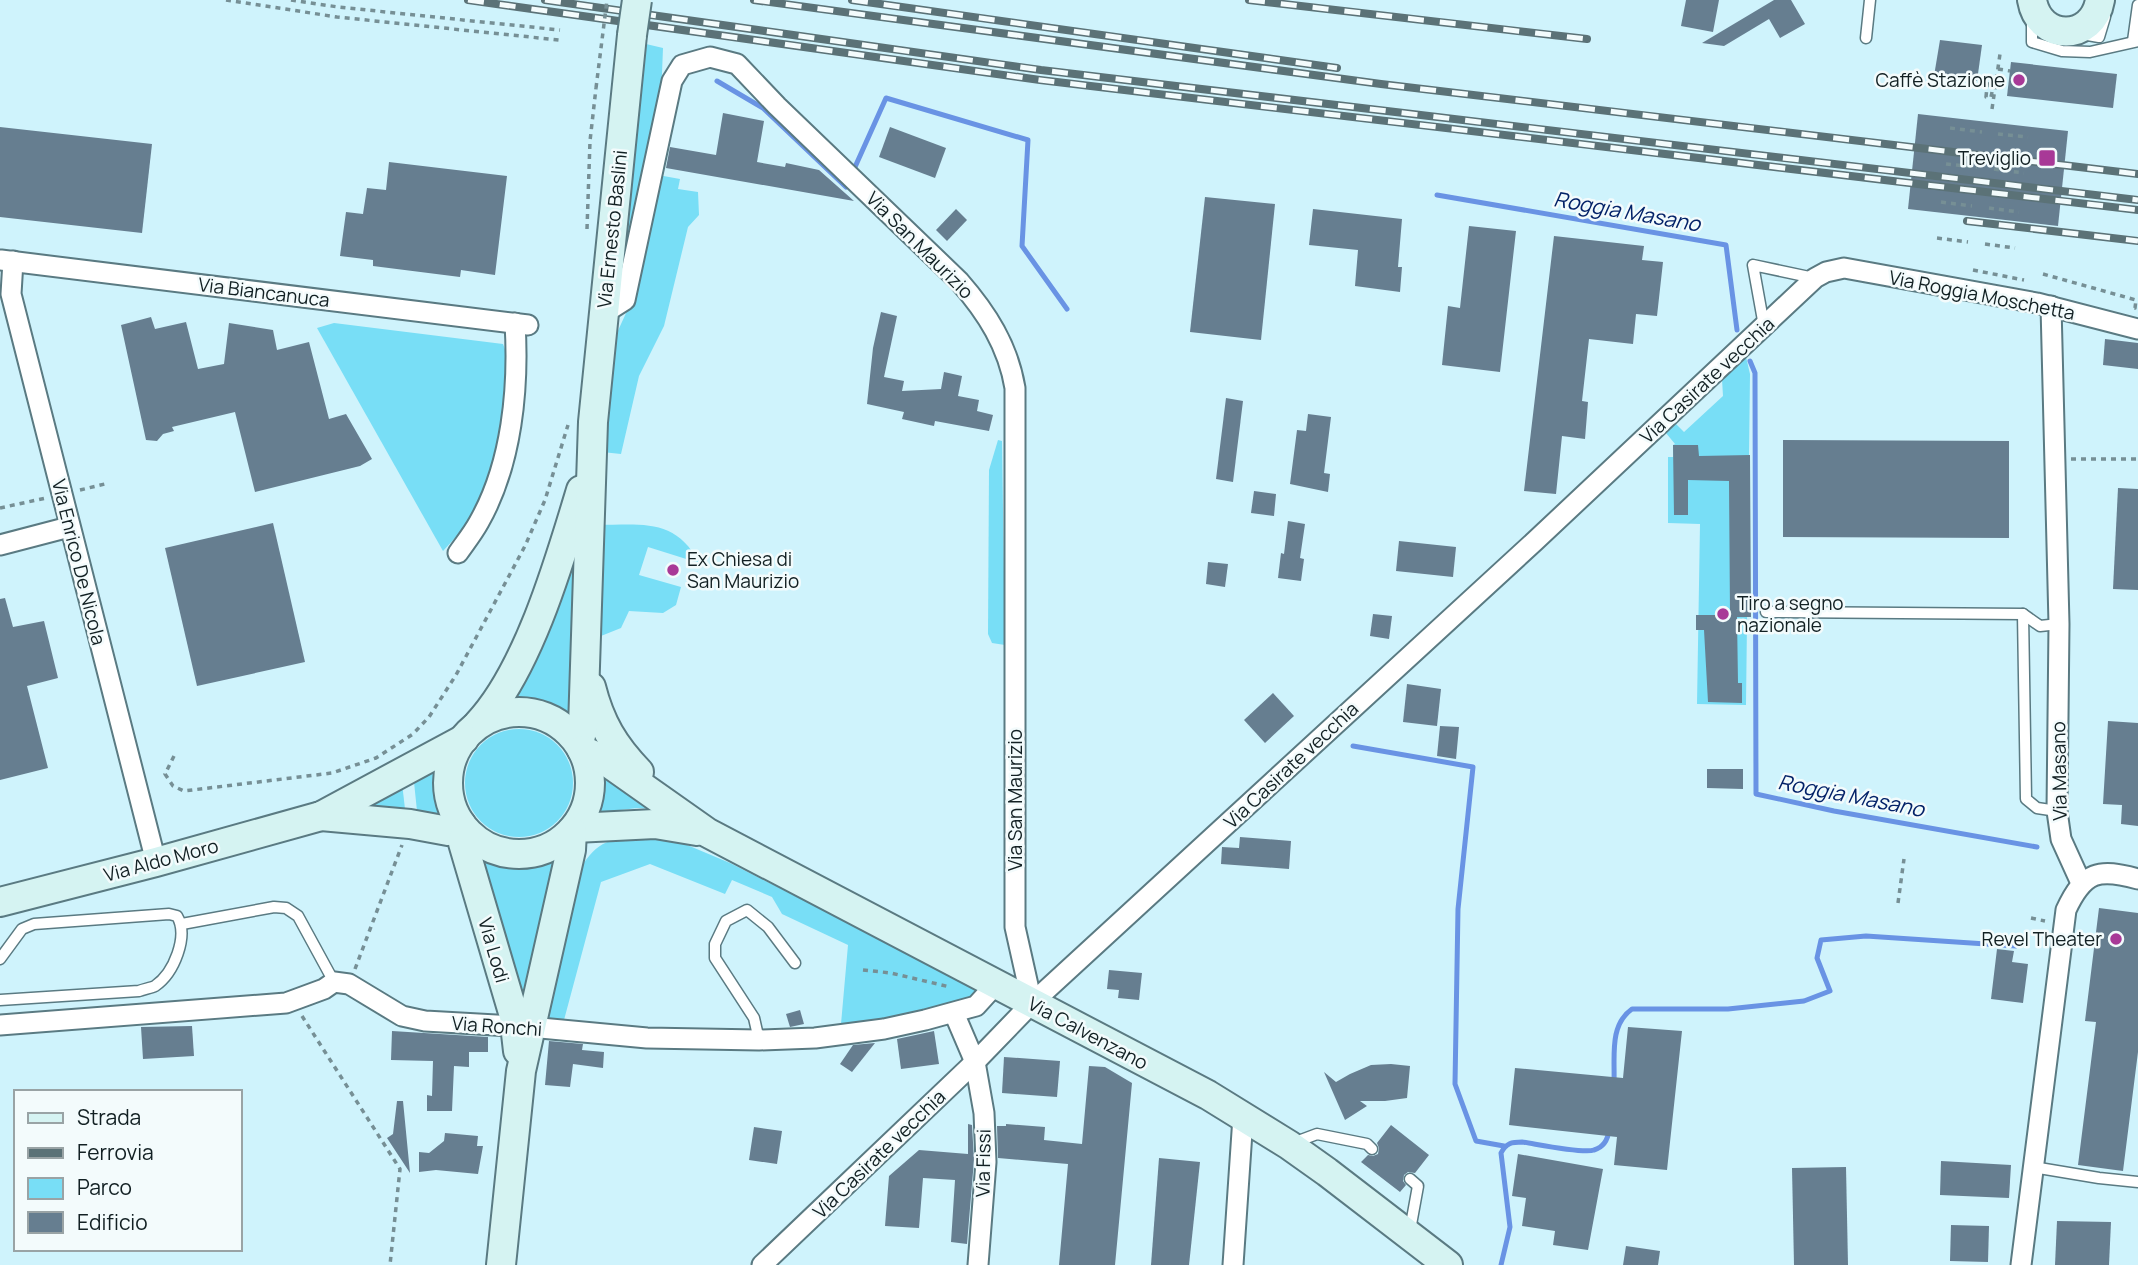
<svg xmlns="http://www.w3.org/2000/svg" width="2138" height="1265" viewBox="0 0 2138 1265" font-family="Manrope,sans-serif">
	<rect width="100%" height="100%" fill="#cff3fc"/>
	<g fill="#78def6">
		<polygon points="646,44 663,48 658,175 680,179 678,189 698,192 699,215 688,227 664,326 639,376 621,454 602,452 616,335 632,300 618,289"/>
		<polygon points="334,323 503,344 506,352 504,406 494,466 466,526 443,551 317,328"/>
		<polygon points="1746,357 1750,374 1746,705 1697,704 1700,524 1668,523 1668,457 1673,457 1673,445 1675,444 1666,433 1676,424 1684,432 1723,396 1722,379"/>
		<polygon points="998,440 1002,441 1005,645 992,643 988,634 989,470"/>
		<path d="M598,525c44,0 78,-7 101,38l-51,-16 -9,28 42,12 -5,18 -13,8 -34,-2 -8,17 -20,8z"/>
		<polygon points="577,532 570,721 550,708 516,701 558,610"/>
		<circle cx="519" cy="783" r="54"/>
		<polygon points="600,765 655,809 637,808 596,813"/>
		<polygon points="438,767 441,771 439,789 445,815 443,818 417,811 414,782 414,779"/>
		<polygon points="402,783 405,809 364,806"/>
		<path d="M642,836l38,6 50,21 117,59 125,57 6,6v12l-93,24 -44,3 7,-79 -66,-31 -10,-17 -40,-17 -7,14 -75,-30 -49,18 -37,138 -20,-1 32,-144c20,-33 29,-36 66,-39z"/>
		<polygon points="479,853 516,863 528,863 557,856 526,1014"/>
	</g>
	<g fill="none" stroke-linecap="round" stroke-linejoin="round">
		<g stroke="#6993e4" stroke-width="5">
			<polyline points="717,81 763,108 846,187"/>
			<polyline points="855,167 886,98 1028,140 1022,246 1067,309"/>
			<polyline points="1437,195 1726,245 1737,330"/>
			<polyline points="1750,361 1755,373 1756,794 1834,811 2037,847"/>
			<polyline points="1353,746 1473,767 1458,909 1455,1084 1476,1141 1504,1146"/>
			<path d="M1614,1082c1,-25 -5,-57 18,-73h96l76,-8 26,-10 -13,-33 4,-18 45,-4 150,10 9,-6"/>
			<path d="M1501,1265l9,-38 -9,-74c5,-10 11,-11 21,-11 14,2 61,12 72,8 10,-3 14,-11 15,-20"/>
		</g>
	</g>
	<g fill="#667e90">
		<polygon points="1686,0 1719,0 1713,32 1681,26"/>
		<polygon points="1774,0 1791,0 1805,24 1780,38 1769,19 1724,46 1702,43"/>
		<polygon points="1940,40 1982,45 1977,81 1934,76"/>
		<polygon points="2011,62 2117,74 2113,108 2007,96"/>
		<polygon points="723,113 764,121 757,162 785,167 786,163 819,170 854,201 666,168 670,147 716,155"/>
		<polygon points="1918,114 2068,131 2058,226 1908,209"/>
		<polygon points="0,127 152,144 142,233 0,217"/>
		<polygon points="890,127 946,148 935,178 879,157"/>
		<polygon points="389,162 507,176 495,275 461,270 460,277 373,266 373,260 340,256 346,212 363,214 367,188 386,190"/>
		<polygon points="1205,197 1275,204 1261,340 1190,332"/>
		<polygon points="956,209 967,220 947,241 936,230"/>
		<polygon points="1313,209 1402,219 1398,267 1402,267 1400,292 1355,286 1358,250 1309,245"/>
		<polygon points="1469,226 1516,231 1500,372 1442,365 1448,306 1460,308"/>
		<polygon points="1554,236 1644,246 1642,260 1663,262 1657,316 1636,314 1633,344 1589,339 1582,401 1588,402 1585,439 1562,436 1556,494 1524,491"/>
		<polygon points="881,312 897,316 884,377 904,381 902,391 941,389 944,372 962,376 958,396 979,400 977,411 993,415 989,431 935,421 934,426 902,419 904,412 867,404 873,348"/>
		<polygon points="151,317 155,329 186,322 198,369 224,364 229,323 273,330 277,350 309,342 329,419 346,414 372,459 360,466 255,492 235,412 172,427 174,431 163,434 157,441 146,440 121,325"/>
		<polygon points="2105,339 2138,343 2138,369 2103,365"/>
		<polygon points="1226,398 1243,401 1233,482 1216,479"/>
		<polygon points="1308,414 1331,417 1324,473 1330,474 1328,492 1290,484 1297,430 1306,431"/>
		<polygon points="1783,440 2009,441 2009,538 1783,537"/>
		<polygon points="1673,445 1698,445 1699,456 1750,455 1751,617 1737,617 1738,683 1742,683 1742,703 1708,702 1704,630 1696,630 1696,615 1730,615 1729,481 1688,480 1688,515 1674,515"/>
		<polygon points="2118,488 2138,489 2138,590 2113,589"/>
		<polygon points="1254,491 1276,494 1274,516 1251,513"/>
		<polygon points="1288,521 1305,524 1300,558 1304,559 1301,581 1278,578 1281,553 1284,554"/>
		<polygon points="273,523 305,662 197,686 165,548"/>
		<polygon points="1399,541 1456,547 1453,577 1396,571"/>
		<polygon points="1208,562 1228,564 1225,587 1206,584"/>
		<polygon points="5,598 13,627 44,621 58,678 27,686 48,768 0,780 0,599"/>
		<polygon points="1373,614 1392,616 1389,639 1370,636"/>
		<polygon points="1407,684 1441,689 1437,726 1403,722"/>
		<polygon points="1273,693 1294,716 1265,743 1244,720"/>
		<polygon points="2108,721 2138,723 2138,826 2121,824 2122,805 2103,804"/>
		<polygon points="1440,726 1459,727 1456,759 1437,756"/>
		<polygon points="1707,769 1743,769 1743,789 1707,788"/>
		<polygon points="1240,837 1291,841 1289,869 1221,864 1222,847 1239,848"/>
		<polygon points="2099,908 2138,913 2138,1052 2123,1171 2078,1165 2096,1022 2085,1021"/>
		<polygon points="1997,949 2014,951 2012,962 2028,964 2023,1003 1991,999"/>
		<polygon points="1109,970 1142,973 1139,1000 1118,998 1119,990 1107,989"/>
		<polygon points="800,1010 804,1024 790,1027 786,1014"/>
		<polygon points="192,1026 194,1056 143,1059 141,1027"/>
		<polygon points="1628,1027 1682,1031 1667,1170 1614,1165 1617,1137 1509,1125 1515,1068 1623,1078"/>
		<polygon points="392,1031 488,1037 488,1052 469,1052 469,1067 454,1066 452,1111 427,1111 427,1095 432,1096 433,1061 391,1060"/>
		<polygon points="934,1031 939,1064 901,1069 897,1039"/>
		<polygon points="549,1041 583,1044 582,1050 604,1052 603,1068 573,1064 570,1087 545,1085"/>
		<polygon points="875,1043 852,1072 840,1064 853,1045"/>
		<polygon points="1004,1057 1060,1061 1057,1097 1002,1093"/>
		<polygon points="1391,1064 1410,1066 1407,1098 1385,1101 1360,1101 1367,1106 1345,1120 1324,1072 1336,1082 1350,1074 1371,1065"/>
		<polygon points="1089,1066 1105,1067 1132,1083 1115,1265 1059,1265 1068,1164 998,1158 997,1126 1006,1126 1006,1124 1045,1127 1044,1140 1082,1144"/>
		<polygon points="397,1101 403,1101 410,1173 387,1138 393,1134"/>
		<polygon points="968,1124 972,1125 974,1160 967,1244 951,1242 955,1180 923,1178 919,1228 885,1226 889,1176 919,1150 968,1154"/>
		<polygon points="1391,1125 1429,1155 1415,1173 1408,1172 1404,1175 1403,1181 1406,1185 1400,1192 1361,1162 1368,1155 1373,1156 1378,1154 1379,1148 1377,1143"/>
		<polygon points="754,1127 782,1131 777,1164 749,1160"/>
		<polygon points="445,1133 478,1136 477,1146 483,1146 478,1174 436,1170 419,1172 419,1152 429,1153 444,1141"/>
		<polygon points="1518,1154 1603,1169 1588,1250 1553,1245 1555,1231 1522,1226 1526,1198 1512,1196"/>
		<polygon points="1159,1158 1200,1162 1189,1265 1151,1265"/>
		<polygon points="1941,1161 2011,1165 2009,1198 1940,1195"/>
		<polygon points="1846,1167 1848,1265 1794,1265 1792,1168"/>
		<polygon points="2057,1221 2111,1222 2109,1265 2055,1265"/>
		<polygon points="1951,1225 1989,1226 1988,1262 1950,1261"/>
		<polygon points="1626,1246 1660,1251 1658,1265 1623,1265"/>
	</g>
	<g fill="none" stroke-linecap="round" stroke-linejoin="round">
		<g stroke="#5a7a82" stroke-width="13">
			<g id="lane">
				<polyline points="2032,19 2032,42 2062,51 2090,52 2138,41"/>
				<polyline points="2082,34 2099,37 2105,17"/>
				<polyline points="1866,38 1870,0"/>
				<polyline points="2133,41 2138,5"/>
				<polyline points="1764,326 1753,265 1814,278"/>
				<polyline points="1766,612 2023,614 2040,626 2059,624"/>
				<polyline points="2023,614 2026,799 2037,808 2057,811"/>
				<polyline points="182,924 274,907 286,908 298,916 334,982"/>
				<path d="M0,959l22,-30 12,-5 135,-10 8,2c12,20 -3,57 -22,70 -4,2 -11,3 -16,5l-139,9"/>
				<polyline points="759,1040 754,1018 715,958 715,944 726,921 747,910 768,927 795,963"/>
				<polyline points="1293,1143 1317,1134 1367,1144 1372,1149"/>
				<polyline points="2033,1167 2099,1178 2138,1182"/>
				<polyline points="1410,1230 1418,1186 1410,1179"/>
			</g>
		</g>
		<g stroke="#5a7a82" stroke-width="23">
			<g id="street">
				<polyline points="1,260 528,325"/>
				<polyline points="13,261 11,294 156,862"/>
				<polyline points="2051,306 2059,624 2057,811 2061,839 2081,883"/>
				<path d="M603,314l22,-14 47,-219 10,-16 28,-8 27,7 40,42 182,175c28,32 49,65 56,107v539l17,76"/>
				<polyline points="0,545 69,527"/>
				<path d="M458,553c7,-10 15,-20 21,-31 33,-58 40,-134 36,-199"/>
				<polyline points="954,1013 975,1062 984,1113 986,1162 978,1265"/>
				<polyline points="0,1025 286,1003 324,989 334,982 349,984 402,1016 425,1021 530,1027 647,1038 759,1040 815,1038 884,1029 925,1020 976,1006 996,984"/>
				<polyline points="762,1265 975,1062 1032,1003 1535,541 1815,278 1826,272 1844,268 2037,303 2138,329"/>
				<polyline points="1233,1265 1243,1117"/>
				<path d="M2021,1265l45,-355c18,-39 33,-42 72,-31"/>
			</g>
		</g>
		<g stroke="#5a7a82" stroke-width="32">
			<g id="secondary">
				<path d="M2032,0c7,42 61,42 68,0"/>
				<path d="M591,687c9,36 23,59 48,85"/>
				<circle cx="519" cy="783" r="71"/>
				<path d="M478,724c50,-53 82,-164 103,-234"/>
				<polyline points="579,744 583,727 593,422 632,35"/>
				<polyline points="582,750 603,759 708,833 1208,1095 1289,1145 1327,1172 1448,1265"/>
				<polyline points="321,816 410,824 448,831 461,824"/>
				<polyline points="575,828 655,824 697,831"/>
				<polyline points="466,831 463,843 514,1016 518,1051"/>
				<polyline points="0,902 156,862 321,816 464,739"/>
				<polyline points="501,1265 521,1071 571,850 572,831"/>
			</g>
		</g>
		<g stroke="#768f95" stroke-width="3.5" stroke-dasharray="5 5" stroke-linecap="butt">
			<polyline points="226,0 337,17 559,40"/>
			<polyline points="291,0 338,7 560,30"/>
			<polyline points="1998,69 2010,71"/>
			<polyline points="1992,92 1991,97 1986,97 1988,76 1997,77"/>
			<polyline points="1992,109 2000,54"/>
			<polyline points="1950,128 1982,132"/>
			<polyline points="1998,134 2028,137"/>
			<polyline points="1946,164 1977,167"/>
			<polyline points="1994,169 2024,173"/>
			<polyline points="1941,202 1972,206"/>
			<polyline points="1989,208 2019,212"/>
			<polyline points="587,229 590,141 596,88"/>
			<polyline points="1937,238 1968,242"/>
			<polyline points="1985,244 2015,248"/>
			<polyline points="1973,270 2024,280"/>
			<polyline points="2043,274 2136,300 2135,308 2133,307"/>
			<polyline points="2071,459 2138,459"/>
			<polyline points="80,490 109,483"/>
			<polyline points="0,508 46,498"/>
			<polyline points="174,756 165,774 173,786 184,791 332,773 376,758 413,734 429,717 456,675 525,546 545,500 568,425"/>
			<polyline points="1898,903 1904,859"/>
			<polyline points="2031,918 2045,921"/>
			<polyline points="355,969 402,845"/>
			<polyline points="863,970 891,973 950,987"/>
			<polyline points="302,1016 400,1169 390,1265"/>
		</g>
		<use href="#lane" stroke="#fff" stroke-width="10"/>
		<use href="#street" stroke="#fff" stroke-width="19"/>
		<use href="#secondary" stroke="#d5f3f2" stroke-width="28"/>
		<g stroke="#5b7277" stroke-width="8">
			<g id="rail">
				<polyline points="468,0 1040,80 2138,210"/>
				<polyline points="545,0 1041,70 2138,200"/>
				<polyline points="754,0 1381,84 2138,174"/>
				<polyline points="852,0 1337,68"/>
				<polyline points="1249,0 1587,39"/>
				<polyline points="1967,221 2138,241"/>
			</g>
		</g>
		<use href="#rail" stroke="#f3fbfc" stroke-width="5" stroke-dasharray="16" stroke-linecap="butt"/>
		<g stroke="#5a7a82" stroke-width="32" stroke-linecap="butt">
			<polyline id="secondary-bridge" points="632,35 637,0"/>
		</g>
		<polyline stroke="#768f95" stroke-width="3.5" stroke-dasharray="5 5" stroke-linecap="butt" points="596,88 607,0"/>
		<use href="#secondary-bridge" stroke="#d5f3f2" stroke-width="28"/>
	</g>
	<g fill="#a83997" stroke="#f3fbfc" stroke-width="2.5">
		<circle cx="2019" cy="80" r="7"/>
		<rect x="2038" y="149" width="18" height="18" rx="3.5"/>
		<circle cx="673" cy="570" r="7"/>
		<circle cx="1723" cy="614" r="7"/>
		<circle cx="2116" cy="939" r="7"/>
	</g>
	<g text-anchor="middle" stroke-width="5" stroke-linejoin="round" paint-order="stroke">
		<g font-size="19" fill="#122023" stroke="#f3fbfc" text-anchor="end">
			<text x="2005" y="87">Caffè Stazione</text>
			<text x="2031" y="165">Treviglio</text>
			<text x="687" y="566" text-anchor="start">Ex Chiesa di<tspan x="687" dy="22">San Maurizio</tspan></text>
			<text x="1737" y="610" text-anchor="start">Tiro a segno<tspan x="1737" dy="22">nazionale</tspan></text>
			<text x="2102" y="946">Revel Theater</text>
		</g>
		<g font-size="19" fill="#122023" stroke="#f3fbfc">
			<text transform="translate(612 229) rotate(-84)" y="7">Via Ernesto Baslini</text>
			<text transform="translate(920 245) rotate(45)" y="7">Via San Maurizio</text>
			<text transform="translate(264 292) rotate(7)" y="7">Via Biancanuca</text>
			<text transform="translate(1982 295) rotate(11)" y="7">Via Roggia Moschetta</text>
			<text transform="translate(1707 380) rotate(-43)" y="7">Via Casirate vecchia</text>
			<text transform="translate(79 562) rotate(76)" y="7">Via Enrico De Nicola</text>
			<text transform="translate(1291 765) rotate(-43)" y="7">Via Casirate vecchia</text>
			<text transform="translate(2059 771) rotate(-91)" y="7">Via Masano</text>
			<text transform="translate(1015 800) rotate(-90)" y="7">Via San Maurizio</text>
			<text transform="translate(161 860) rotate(-15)" y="7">Via Aldo Moro</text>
			<text transform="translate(494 950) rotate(74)" y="7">Via Lodi</text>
			<text transform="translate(497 1026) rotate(4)" y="7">Via Ronchi</text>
			<text transform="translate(1088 1033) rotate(28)" y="7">Via Calvenzano</text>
			<text transform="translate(879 1154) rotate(-44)" y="7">Via Casirate vecchia</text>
			<text transform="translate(983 1163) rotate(-89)" y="7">Via Fissi</text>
		</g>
		<g font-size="21" font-style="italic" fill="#032268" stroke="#f3fbfc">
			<text transform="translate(1627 212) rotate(10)" y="7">Roggia Masano</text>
			<text transform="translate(1851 796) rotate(11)" y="7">Roggia Masano</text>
		</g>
	</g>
	<rect x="14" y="1090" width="228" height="161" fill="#f3fbfc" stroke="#99a3a5" stroke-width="2"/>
	<rect x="28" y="1113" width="35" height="10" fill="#d5f3f2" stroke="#99a3a5" stroke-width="2"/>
	<text x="77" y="1125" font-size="21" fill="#122023">Strada</text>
	<rect x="28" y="1148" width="35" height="10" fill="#5b7277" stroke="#99a3a5" stroke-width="2"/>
	<text x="77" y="1160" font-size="21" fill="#122023">Ferrovia</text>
	<rect x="28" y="1178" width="35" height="21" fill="#78def6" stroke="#99a3a5" stroke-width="2"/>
	<text x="77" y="1195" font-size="21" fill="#122023">Parco</text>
	<rect x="28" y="1212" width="35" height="21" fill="#667e90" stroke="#99a3a5" stroke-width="2"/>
	<text x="77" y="1230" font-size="21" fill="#122023">Edificio</text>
</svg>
